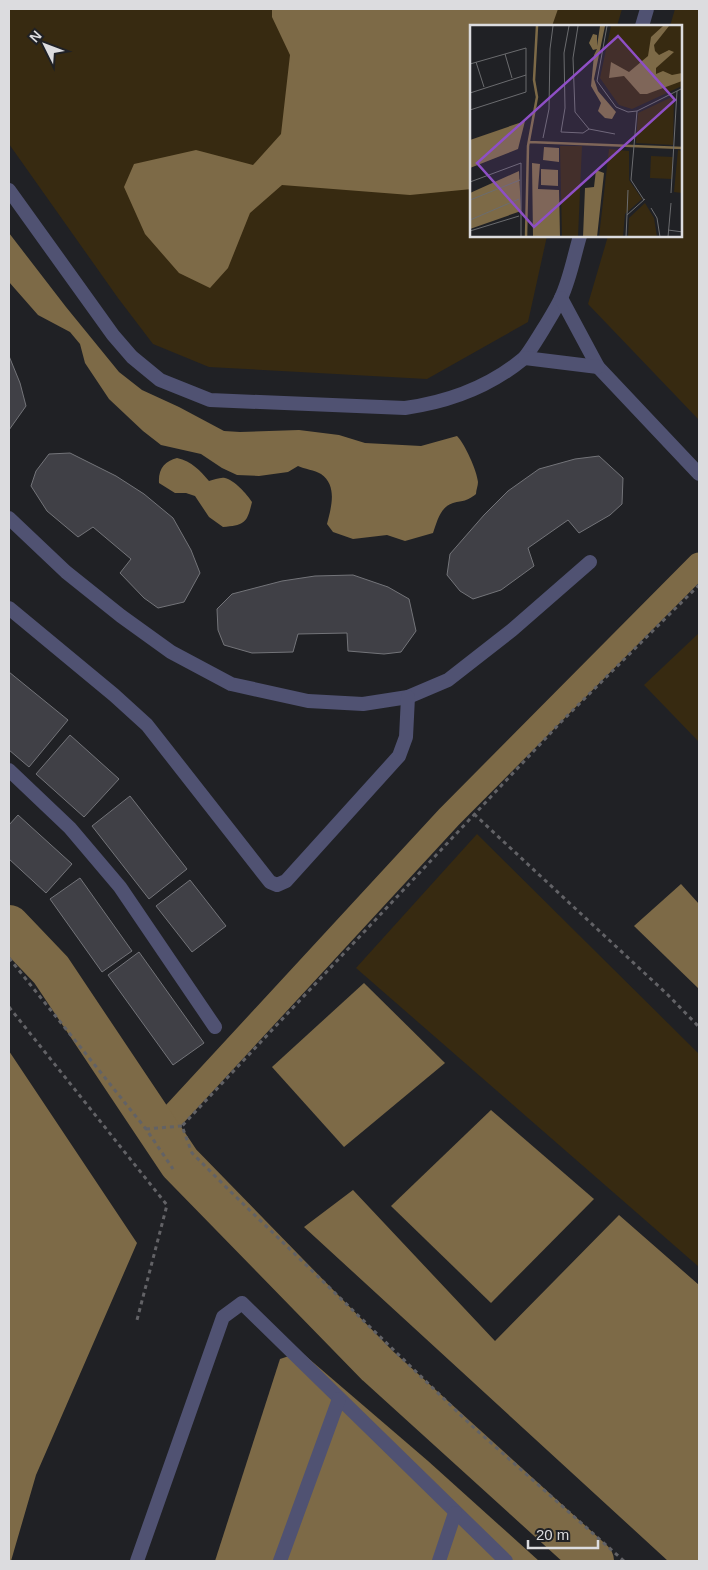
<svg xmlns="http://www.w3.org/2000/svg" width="708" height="1570" viewBox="0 0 708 1570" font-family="Helvetica,sans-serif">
	<rect width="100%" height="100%" fill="#202125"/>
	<g fill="#372a11">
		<polygon points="9,9 622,9 617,26 472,26 472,236 547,236 528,322 427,379 209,367 153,344 118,298 9,144"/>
		<polygon points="675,9 699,9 699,420 588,304 608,236 682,236 682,26 670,26"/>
		<polygon points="699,633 699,742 644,685"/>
		<polygon points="477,834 699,1054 699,1267 356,968"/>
	</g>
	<g fill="#7d6a47">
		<polygon points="272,9 558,9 552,26 472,26 472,189 410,195 282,185 250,213 228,268 210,288 179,273 145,234 124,187 134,164 196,150 253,165 281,134 290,55 272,17"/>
		<path d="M9,233l57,74 53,65 23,18 37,17 45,24 16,1 59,-2 40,5 26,8 56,3 36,-10c8,8 20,35 21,46 0,4 -2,8 -2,12 -10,8 -12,6 -23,9 -13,4 -16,19 -20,30l-28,8 -18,-6 -34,4 -20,-7 -6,-8c4,-16 11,-38 -6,-50 -6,-4 -17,-5 -23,-8l-10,6 -29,4 -22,-1 -15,-7 -21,-14 -40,-9 -18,-14 -34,-32 -24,-36 -5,-19 -10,-12 -32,-17 -29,-33z"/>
		<path d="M177,458c15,3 23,13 32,23 5,-1 11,-4 16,-3 9,2 22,16 27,24 -5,21 -7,23 -29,25l-14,-10 -14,-21 -9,-3h-11l-16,-10c-1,-14 6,-22 18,-25z"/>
		<polygon points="681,884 699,904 699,989 634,926"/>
		<polygon points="364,983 445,1063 344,1147 272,1067"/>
		<polygon points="9,1051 137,1243 36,1475 11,1561 9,1561"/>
		<polygon points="491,1110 594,1199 491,1303 391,1206"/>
		<polygon points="353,1190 495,1341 619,1215 699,1285 699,1561 668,1561 304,1227"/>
		<polygon points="301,1352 428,1461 539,1561 215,1561 280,1359"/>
	</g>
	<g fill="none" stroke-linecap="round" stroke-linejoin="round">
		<polyline stroke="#7d6a47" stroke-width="25" points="159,1131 449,817 699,565"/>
		<polyline stroke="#7d6a47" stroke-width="42" points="9,926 51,970 180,1163 377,1365 593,1561"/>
	</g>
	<g fill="#404046" stroke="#737479">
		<polygon points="9,356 20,383 26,406 9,430"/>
		<polygon points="70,453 116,476 144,494 173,518 191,550 200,573 184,602 158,608 144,598 120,573 131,559 93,527 78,537 47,511 31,486 36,471 49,454"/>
		<polygon points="599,456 623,478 622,504 610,515 579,533 568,520 528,548 534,566 501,590 473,599 460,591 447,575 450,554 484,515 508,491 539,469 575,459"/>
		<polygon points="353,575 388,587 409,599 416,631 401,652 384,654 348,651 347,633 298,634 293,652 252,653 224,645 218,630 217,609 232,594 282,581 315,576"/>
		<polygon points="9,672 68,720 29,767 9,750"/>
		<polygon points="70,735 119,779 84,817 36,774"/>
		<polygon points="130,796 187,869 149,899 92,826"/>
		<polygon points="18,815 72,864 46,893 9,859 9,825"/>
		<polygon points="80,878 132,951 102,972 50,899"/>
		<polygon points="190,880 226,926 192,952 156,906"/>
		<polygon points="139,952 204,1043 173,1065 108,975"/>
	</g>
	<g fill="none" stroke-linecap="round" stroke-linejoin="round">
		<g stroke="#626266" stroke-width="3" stroke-dasharray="4 4" stroke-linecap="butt">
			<polyline points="474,814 668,995 699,1027"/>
			<polyline points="9,958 146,1129 173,1169"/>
			<polyline points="9,1007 167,1205 137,1320"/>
			<polyline points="146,1129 182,1126"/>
			<polyline points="624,1561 472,1426 232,1193 192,1153 182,1126 561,722 699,585"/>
		</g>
		<g stroke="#505272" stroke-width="14">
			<polyline points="137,1561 223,1317 242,1303 506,1561"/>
			<polyline points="280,1561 339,1399"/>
			<polyline points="439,1561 455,1513"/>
		</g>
		<g stroke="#505272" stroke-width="14">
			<polyline points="642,26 647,9"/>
			<path d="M9,190l104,145 19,22 28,23 50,20 195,8c43,-6 84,-21 118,-49 6,-5 34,-52 38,-61 9,-19 13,-42 19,-62"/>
			<polyline points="561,298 598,367 699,474"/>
			<polyline points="525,358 598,367"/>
			<polyline points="9,518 66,572 121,616 171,652 231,684 308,701 363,704 408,697 448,680 512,630 590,562"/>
			<polyline points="9,608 114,695 147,725 270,882 277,885 286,881 399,756 406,737 408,697"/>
			<polyline points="9,770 70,828 120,887 215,1027"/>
		</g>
	</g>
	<g transform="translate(470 25)">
		<rect width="212" height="212" fill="#202125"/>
		<path d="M141,1h71v60l-50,23 -13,-4 -19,-27zM204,71l-1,49 -37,-2 2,-30zM90,121h22l-4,91h-16zM139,124l20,2v29l13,19 -17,15 -2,23h-24zM208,125l4,1v42l-8,-1zM181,131l22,1 -1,22 -22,-1zM175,178l9,15 3,19h-29l1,-19z" fill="#372a11"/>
		<path d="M130,1h5l-11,53 4,12 18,21 -4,7 -7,-1 -7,-7 3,-8 -10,-17 3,-31 3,-6 -4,1 -4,-7 4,-9 4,1v11zM193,1h6l-15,19 1,6 4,4 10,-5 5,2 -18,16v6l7,-3 9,4 10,-2v8l-35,13h-7l-16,-18 -15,2 2,-16 18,10 19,-16 3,-19zM55,96l-7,28 -48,19v-28zM74,122l15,1v14l-16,-2zM62,138l8,1 -2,25 21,1 1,47h-27zM71,144l17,1v16l-17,-1zM126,145l8,3 -7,64h-14l2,-49 9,-1zM49,146l2,40 -51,18v-36z" fill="#7d6a47"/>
		<path fill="none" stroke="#7d6a47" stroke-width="2.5" d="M59,117l154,6M56,212l2,-91 9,-49 -3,-17 3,-54"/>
		<path fill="none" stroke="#6b6c6f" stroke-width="1" d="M99,1l-5,27 1,55 -4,24 22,1 6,-4M108,1l-5,32 2,54 14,17 26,5M137,1l-10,55 19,26 12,5 9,-1 46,-23M35,29l7,24M6,37l8,25M0,39l56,-16v44l-56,18M0,68l56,-18M167,86l-6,69 13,20M73,113l6,-29 1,-60 3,-23M0,157l51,-19v74M201,168l6,-102M0,175l50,-20M181,183l6,10 3,19M157,190l1,-25M0,195l49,-21M198,205l15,2M0,206l49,-15M156,212l1,-22 18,-16M198,212l3,-34"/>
		<path fill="#8e4fc5" fill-opacity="0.15" stroke="#8e4fc5" stroke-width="2.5" d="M148,11l57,64 -141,127 -57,-64z"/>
		<rect width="212" height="212" fill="none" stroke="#dcdcdf" stroke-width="2.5"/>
	</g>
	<rect width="708" height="1570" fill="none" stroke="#dcdcdf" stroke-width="20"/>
	<g transform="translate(45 45) rotate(312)" stroke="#202125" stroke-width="4" paint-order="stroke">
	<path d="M0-4L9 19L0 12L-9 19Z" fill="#dcdcdf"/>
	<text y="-8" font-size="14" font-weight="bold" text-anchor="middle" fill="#dcdcdf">N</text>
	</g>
	<path d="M528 1540v8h70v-8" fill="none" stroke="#dcdcdf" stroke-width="2.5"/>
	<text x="536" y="1540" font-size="15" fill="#dcdcdf" stroke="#202125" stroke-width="4" paint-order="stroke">20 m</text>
</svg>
